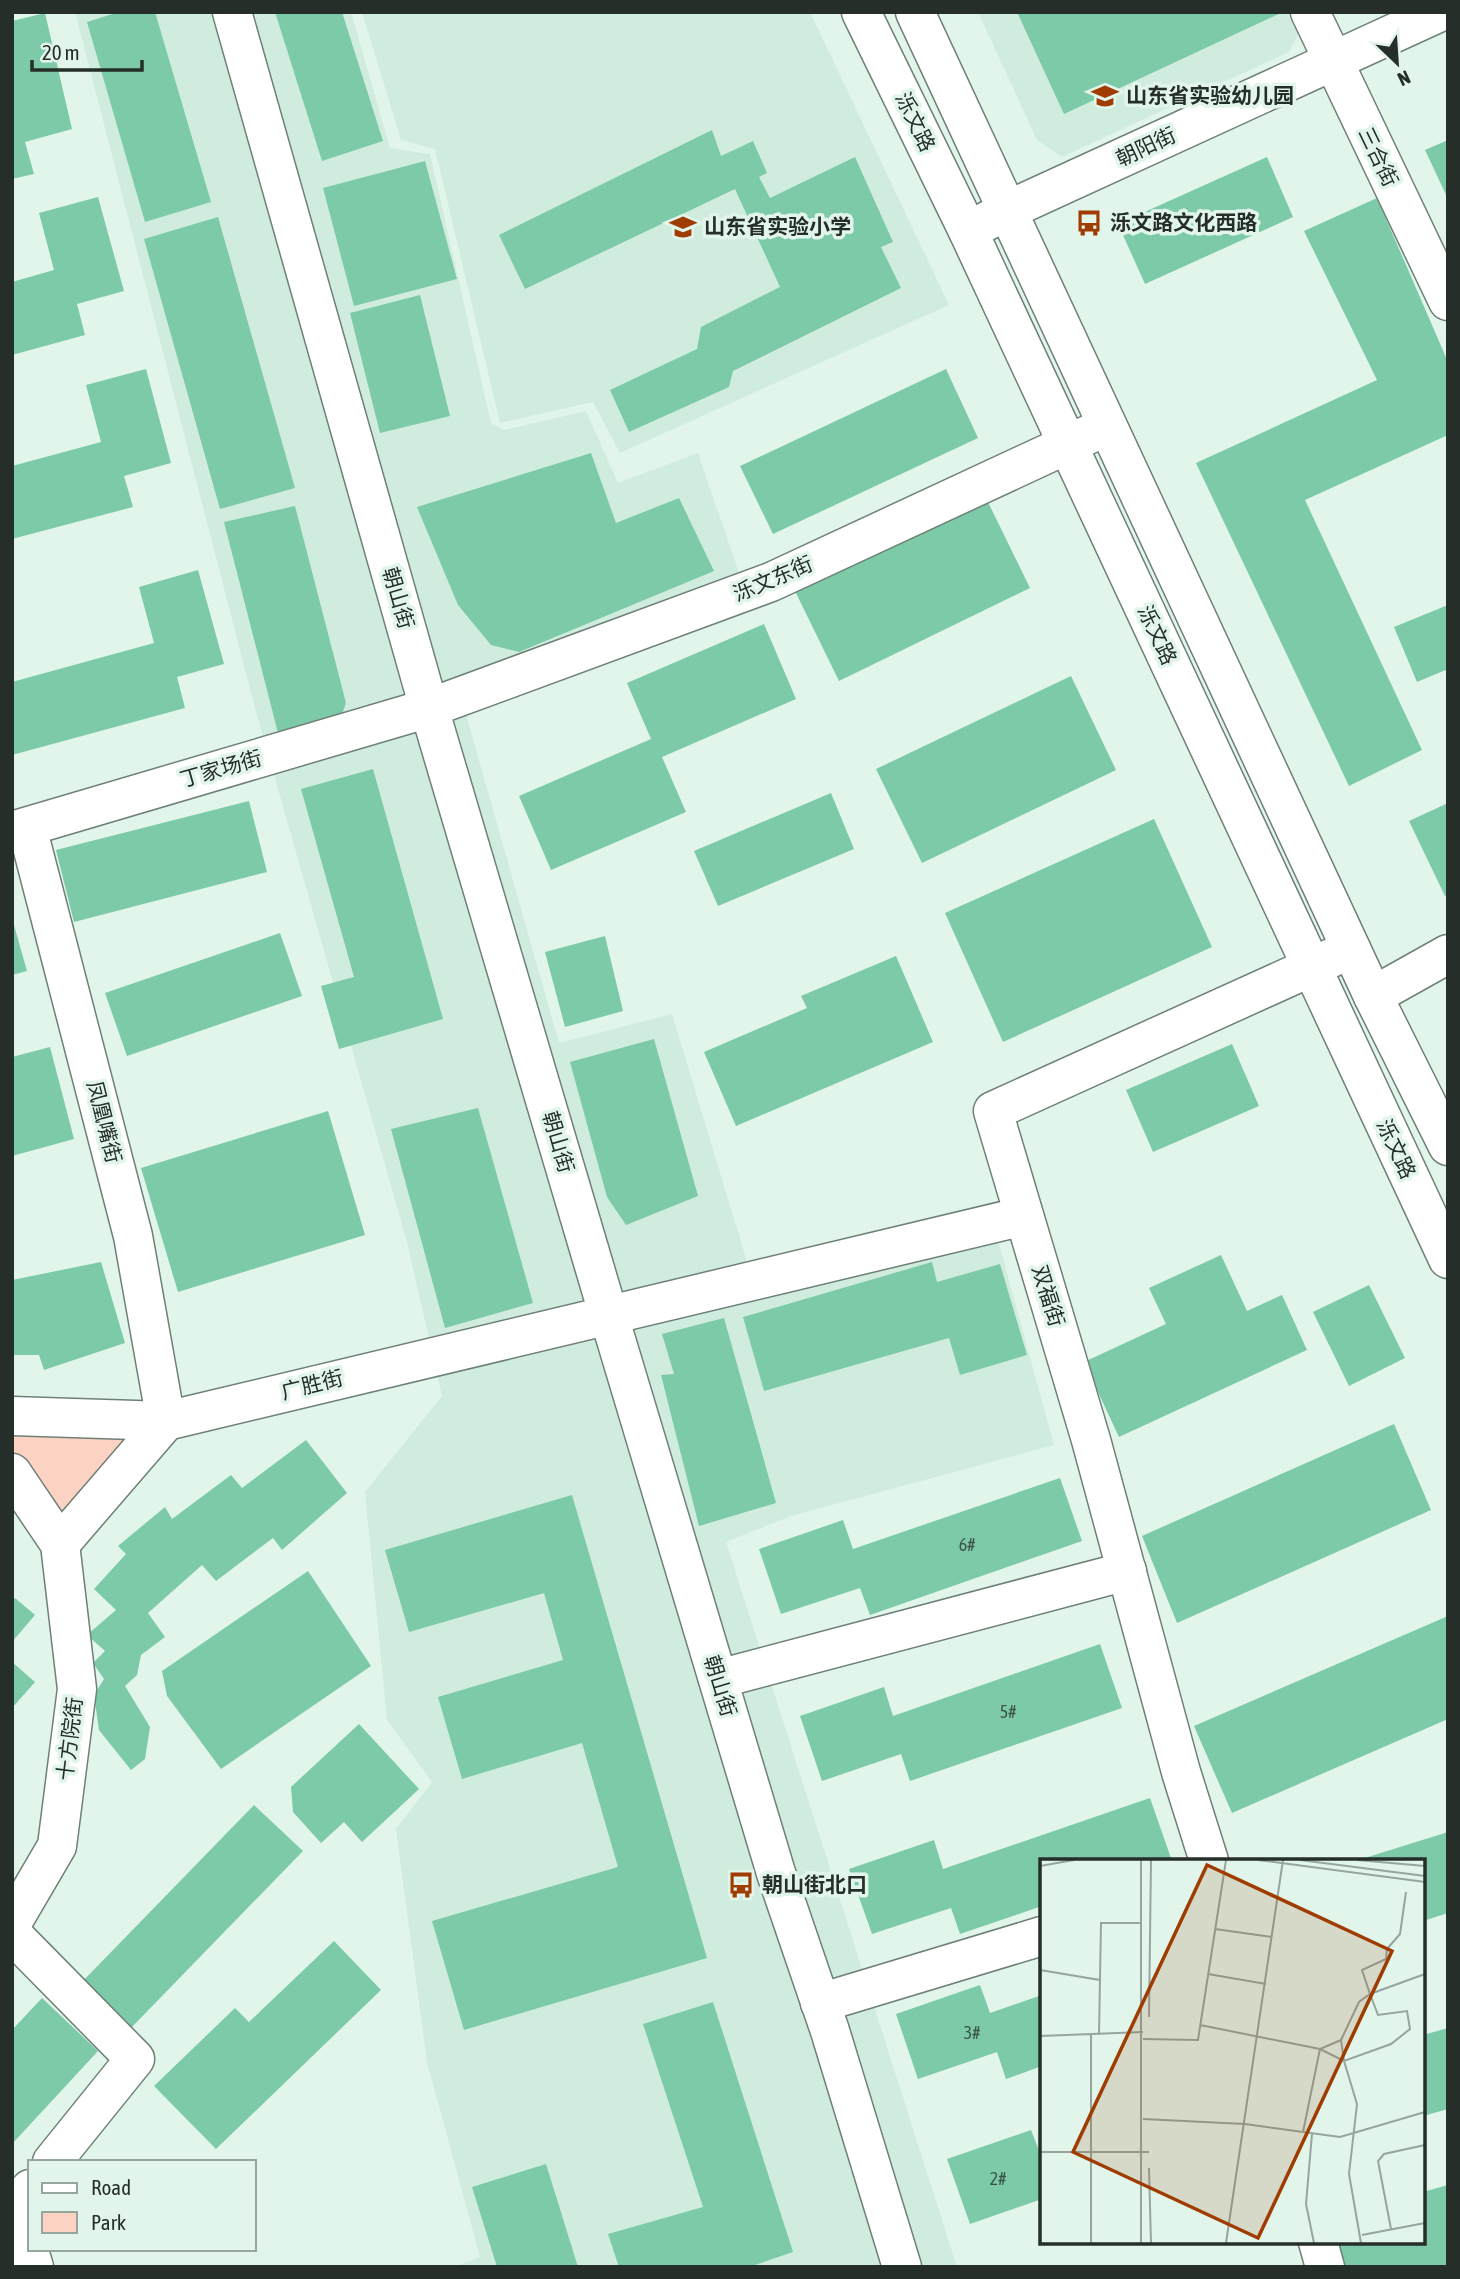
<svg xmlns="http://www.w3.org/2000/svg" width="1460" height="2279" viewBox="0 0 1460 2279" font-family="'Asap Condensed','Noto Sans SC',sans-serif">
	<rect width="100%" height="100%" fill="#e1f5eb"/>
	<g fill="#d0ecde">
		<polygon points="75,12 351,12 390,148 430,154 491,423 504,430 586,411 618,483 698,453 739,573 458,686 559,1043 672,1014 748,1265 988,1204 1054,1445 791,1516 726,1542 957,2267 454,2267 480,2257 427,2062 396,1829 432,1782 387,1720 365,1492 442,1396 407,1242 256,712"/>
		<polygon points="362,12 810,12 949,305 620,453 593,402 500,423 435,149 401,140"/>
		<polygon points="978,12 1298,12 1303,25 1289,52 1062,157 1037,140"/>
	</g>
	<polygon fill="#fcd2c2" points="12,1426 147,1435 67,1526 12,1454"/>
	<g fill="#7dcaa8">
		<polygon points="119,12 155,12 211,202 145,222 87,22"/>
		<polygon points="275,12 342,12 383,141 322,161"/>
		<polygon points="1017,12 1283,12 1064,114"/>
		<polygon points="45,13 72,129 25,142 34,174 12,179 12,21"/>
		<polygon points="712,130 721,156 753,141 767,173 759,177 770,198 855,157 893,242 881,247 901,288 733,371 729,387 629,432 610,390 697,349 701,327 780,287 735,189 525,289 499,235"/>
		<polygon points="1448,140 1448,199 1425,150"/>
		<polygon points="1267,157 1293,217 1145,284 1118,224"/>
		<polygon points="425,161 457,279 354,306 323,188"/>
		<polygon points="98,197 124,291 77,304 85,335 12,355 12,282 54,270 39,213"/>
		<polygon points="1377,198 1448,362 1448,435 1305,500 1422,750 1349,786 1196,463 1377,380 1304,231"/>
		<polygon points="218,217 295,488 220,509 144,239"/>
		<polygon points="420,295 450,416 380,433 350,313"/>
		<polygon points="146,369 171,463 124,476 133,507 12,539 12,466 101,442 86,385"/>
		<polygon points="946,369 978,438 773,534 740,466"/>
		<polygon points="591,453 616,523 679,498 714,571 519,652 491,645 458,605 417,507"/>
		<polygon points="986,498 1030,588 839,681 795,591"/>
		<polygon points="295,506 346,703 339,723 279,737 224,522"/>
		<polygon points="198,570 224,664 177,677 185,708 12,755 12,682 154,643 139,587"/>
		<polygon points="1448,605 1448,669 1417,682 1394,627"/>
		<polygon points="764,624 796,699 662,757 686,812 551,870 519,796 651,739 627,683"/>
		<polygon points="1071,676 1116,770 922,863 876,769"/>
		<polygon points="373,769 443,1019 339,1049 321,986 354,977 301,789"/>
		<polygon points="831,793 854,849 718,906 694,851"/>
		<polygon points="249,801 267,872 74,922 56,850"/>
		<polygon points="1448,803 1448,895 1445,896 1409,821"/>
		<polygon points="1154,819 1212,947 1003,1042 945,913"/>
		<polygon points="12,918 27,971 12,975"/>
		<polygon points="280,933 302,996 127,1056 105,993"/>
		<polygon points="605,936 623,1011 565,1027 545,952"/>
		<polygon points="896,956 933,1042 736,1126 704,1052 807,1008 801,996"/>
		<polygon points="654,1039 698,1196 626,1225 607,1197 570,1062"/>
		<polygon points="1232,1044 1259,1106 1153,1152 1126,1090"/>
		<polygon points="50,1047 74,1139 12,1156 12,1057"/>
		<polygon points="478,1108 533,1303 445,1328 391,1129"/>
		<polygon points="328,1111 365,1235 178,1292 141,1168"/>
		<polygon points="1221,1255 1247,1311 1282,1295 1307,1350 1119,1437 1084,1362 1166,1324 1149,1288"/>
		<polygon points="101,1262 125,1343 44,1370 39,1355 12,1355 12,1280"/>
		<polygon points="932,1262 937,1282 1000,1264 1027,1355 960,1375 949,1338 764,1391 743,1317"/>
		<polygon points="1369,1285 1405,1358 1349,1386 1313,1312"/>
		<polygon points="724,1318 776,1503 699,1526 661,1375 674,1374 662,1334"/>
		<polygon points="1394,1424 1431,1510 1177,1623 1142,1536"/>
		<polygon points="306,1440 347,1493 282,1550 273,1538 216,1581 202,1565 148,1613 165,1637 141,1655 137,1675 125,1686 150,1727 145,1759 131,1770 99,1730 94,1695 104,1679 93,1663 105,1651 87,1635 116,1610 94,1589 126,1554 118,1546 165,1507 172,1519 231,1475 242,1488"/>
		<polygon points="1060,1478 1082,1541 870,1615 860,1588 781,1614 759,1549 843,1520 853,1549"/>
		<polygon points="572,1495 707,1958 464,2030 432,1921 618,1867 582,1743 462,1779 438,1697 563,1660 544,1593 409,1632 385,1550"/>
		<polygon points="308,1571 371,1666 221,1769 167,1696 162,1671"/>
		<polygon points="15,1598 35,1615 12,1642 12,1602"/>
		<polygon points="1448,1616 1448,1719 1232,1813 1194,1726"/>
		<polygon points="1100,1644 1122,1708 910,1781 901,1754 822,1781 800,1716 884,1687 893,1716"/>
		<polygon points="12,1662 35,1682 12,1708"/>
		<polygon points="359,1724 419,1789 362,1842 344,1822 321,1843 293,1812 291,1787"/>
		<polygon points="1150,1798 1172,1861 1042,1861 1042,1906 960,1934 951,1908 872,1934 849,1869 934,1840 943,1869"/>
		<polygon points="254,1805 303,1851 130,2029 81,1983"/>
		<polygon points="1448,1832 1448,1913 1423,1921 1423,1861 1355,1861"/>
		<polygon points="334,1941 381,1990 216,2149 154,2086 235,2008 249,2022"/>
		<polygon points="980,1985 990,2013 1042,1995 1042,2066 1006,2079 997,2052 918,2079 896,2014"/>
		<polygon points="42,1998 98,2051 12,2144 12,2030"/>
		<polygon points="713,2002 793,2252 749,2267 619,2267 608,2234 703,2207 643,2024"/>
		<polygon points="1448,2028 1448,2109 1423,2116 1423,2035"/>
		<polygon points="1031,2130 1042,2158 1042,2199 970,2224 947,2159"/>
		<polygon points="546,2164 578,2267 497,2267 472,2187"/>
		<polygon points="1448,2185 1448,2266 1342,2267 1335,2242 1423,2242 1423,2192"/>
	</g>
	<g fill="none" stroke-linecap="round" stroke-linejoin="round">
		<g stroke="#6e8077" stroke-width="41">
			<g id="minor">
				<polyline points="1310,12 1448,301"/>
				<polyline points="968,231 1006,211 1440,12"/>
				<polyline points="27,827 133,1236 166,1421 60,1544"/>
				<polyline points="12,831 429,708 771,582 1107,426"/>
				<polyline points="1373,996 1448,954"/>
				<polyline points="12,1416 166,1421 1024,1216"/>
				<polyline points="12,1473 60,1544 77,1689 57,1846 12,1923"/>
				<polyline points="718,1679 1127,1571"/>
				<polyline points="1209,1861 1181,1772 1091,1440 993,1111 1351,949"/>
				<polyline points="12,1934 135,2059 52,2162"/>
				<polyline points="820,2003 1042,1936"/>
				<polyline points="30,2189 15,2207 34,2267"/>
				<polyline points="1318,2242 1325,2267"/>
			</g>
		</g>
		<g stroke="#6e8077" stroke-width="41">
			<polyline id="tertiary" points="232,12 429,708 608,1313 776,1873 830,2031 902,2267"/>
		</g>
		<g stroke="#6e8077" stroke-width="41">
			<g id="secondary">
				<polyline points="861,12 968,231 1448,1259"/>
				<polyline points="915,12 1373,996 1448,1146"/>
			</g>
		</g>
		<use href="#minor" stroke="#fff" stroke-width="38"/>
		<use href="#tertiary" stroke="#fff" stroke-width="38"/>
		<use href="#secondary" stroke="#fff" stroke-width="38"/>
	</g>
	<defs>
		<g id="school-bare" transform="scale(2.1)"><path d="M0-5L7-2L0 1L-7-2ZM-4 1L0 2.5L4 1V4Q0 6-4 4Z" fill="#9f3c01" stroke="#e1f5eb" stroke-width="2.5" paint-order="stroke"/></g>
		<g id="bus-bare" transform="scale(2.1)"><path d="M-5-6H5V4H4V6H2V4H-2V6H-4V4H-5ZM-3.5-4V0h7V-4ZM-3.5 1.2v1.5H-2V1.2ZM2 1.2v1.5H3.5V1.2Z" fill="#9f3c01" stroke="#e1f5eb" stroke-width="2.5" paint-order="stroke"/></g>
	</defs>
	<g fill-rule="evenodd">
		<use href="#school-bare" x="1105" y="96"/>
		<use href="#bus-bare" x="1089" y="223"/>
		<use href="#school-bare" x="683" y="227"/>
		<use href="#bus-bare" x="741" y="1885"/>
	</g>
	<g text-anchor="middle" stroke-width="7" stroke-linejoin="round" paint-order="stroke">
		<g font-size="18" fill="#3c554a">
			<text x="967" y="1551">6#</text>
			<text x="1008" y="1718">5#</text>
			<text x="972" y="2039">3#</text>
			<text x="998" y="2185">2#</text>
		</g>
		<g font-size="21" font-weight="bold" fill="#262e2a" stroke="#e1f5eb" text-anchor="start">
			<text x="1126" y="103">山东省实验幼儿园</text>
			<text x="1110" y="230">泺文路文化西路</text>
			<text x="704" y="234">山东省实验小学</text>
			<text x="762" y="1892">朝山街北口</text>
		</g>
		<g font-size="21" fill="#262e2a" stroke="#e1f5eb">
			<text transform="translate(915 122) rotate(64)" y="7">泺文路</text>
			<text transform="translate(1146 147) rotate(-25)" y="7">朝阳街</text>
			<text transform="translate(1378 157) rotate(64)" y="7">三合街</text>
			<text transform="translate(773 579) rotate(-23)" y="7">泺文东街</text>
			<text transform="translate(398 598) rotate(74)" y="7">朝山街</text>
			<text transform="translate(1157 635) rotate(65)" y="7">泺文路</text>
			<text transform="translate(221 769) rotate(-16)" y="7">丁家场街</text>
			<text transform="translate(104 1122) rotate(76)" y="7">凤凰嘴街</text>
			<text transform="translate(558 1142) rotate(74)" y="7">朝山街</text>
			<text transform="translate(1396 1149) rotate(65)" y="7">泺文路</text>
			<text transform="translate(1048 1296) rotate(73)" y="7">双福街</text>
			<text transform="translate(312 1385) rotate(-14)" y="7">广胜街</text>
			<text transform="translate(720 1686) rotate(73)" y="7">朝山街</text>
			<text transform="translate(70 1739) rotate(-83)" y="7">十方院街</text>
		</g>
	</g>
	<g transform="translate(1040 1859)">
		<rect width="385" height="385" fill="#e1f5eb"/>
		<path fill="none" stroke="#96a59e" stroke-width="2" d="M101,1v383M218,1l167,22M260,1l125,16M317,1l68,6M0,7l34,-6M366,33l-6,42 -13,15 -1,10 -24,11 8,24 8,21 29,-4 3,18 -19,15 -47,17 -3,-21 18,-38 11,-8 55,-20M175,70l57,8M0,111l60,10M168,115l58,10M109,158l2,-157M160,166l120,24 24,12 13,43 -8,70 12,69M59,176l2,-112h40M0,177l103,-4M103,180l55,1 28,-180M103,260l102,5 95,13 85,-25M263,273l17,-83 21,-9M272,275l-6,70 8,39M0,293h109M109,309l2,75M351,370l-13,-68 6,-7 41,-9M322,376l63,-12M51,384v-208M186,384l57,-383"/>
		<path fill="#9f3c01" fill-opacity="0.15" stroke="#9f3c01" stroke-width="3.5" d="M167,6l185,86 -134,287 -185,-86z"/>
		<rect width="385" height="385" fill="none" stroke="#262e2a" stroke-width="3.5"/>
	</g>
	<rect width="1460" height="2279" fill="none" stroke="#262e2a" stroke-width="28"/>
	<rect x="28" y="2160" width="228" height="91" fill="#e1f5eb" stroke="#96a59e" stroke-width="2"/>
	<rect x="42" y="2183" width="35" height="10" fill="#ffffff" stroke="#96a59e" stroke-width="2"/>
	<text x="91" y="2195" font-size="21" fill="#262e2a">Road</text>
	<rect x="42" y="2212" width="35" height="21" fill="#fcd2c2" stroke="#96a59e" stroke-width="2"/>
	<text x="91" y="2230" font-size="21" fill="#262e2a">Park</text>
	<g transform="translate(1397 63) rotate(155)" stroke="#e1f5eb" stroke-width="5" paint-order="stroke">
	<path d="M0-5L12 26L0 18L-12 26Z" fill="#262e2a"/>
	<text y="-10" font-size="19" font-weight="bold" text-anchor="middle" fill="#262e2a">N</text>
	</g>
	<path d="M32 60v10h110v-10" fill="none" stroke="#262e2a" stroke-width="3.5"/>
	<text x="42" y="60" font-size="21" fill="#262e2a" stroke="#e1f5eb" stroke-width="5" paint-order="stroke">20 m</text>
</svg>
